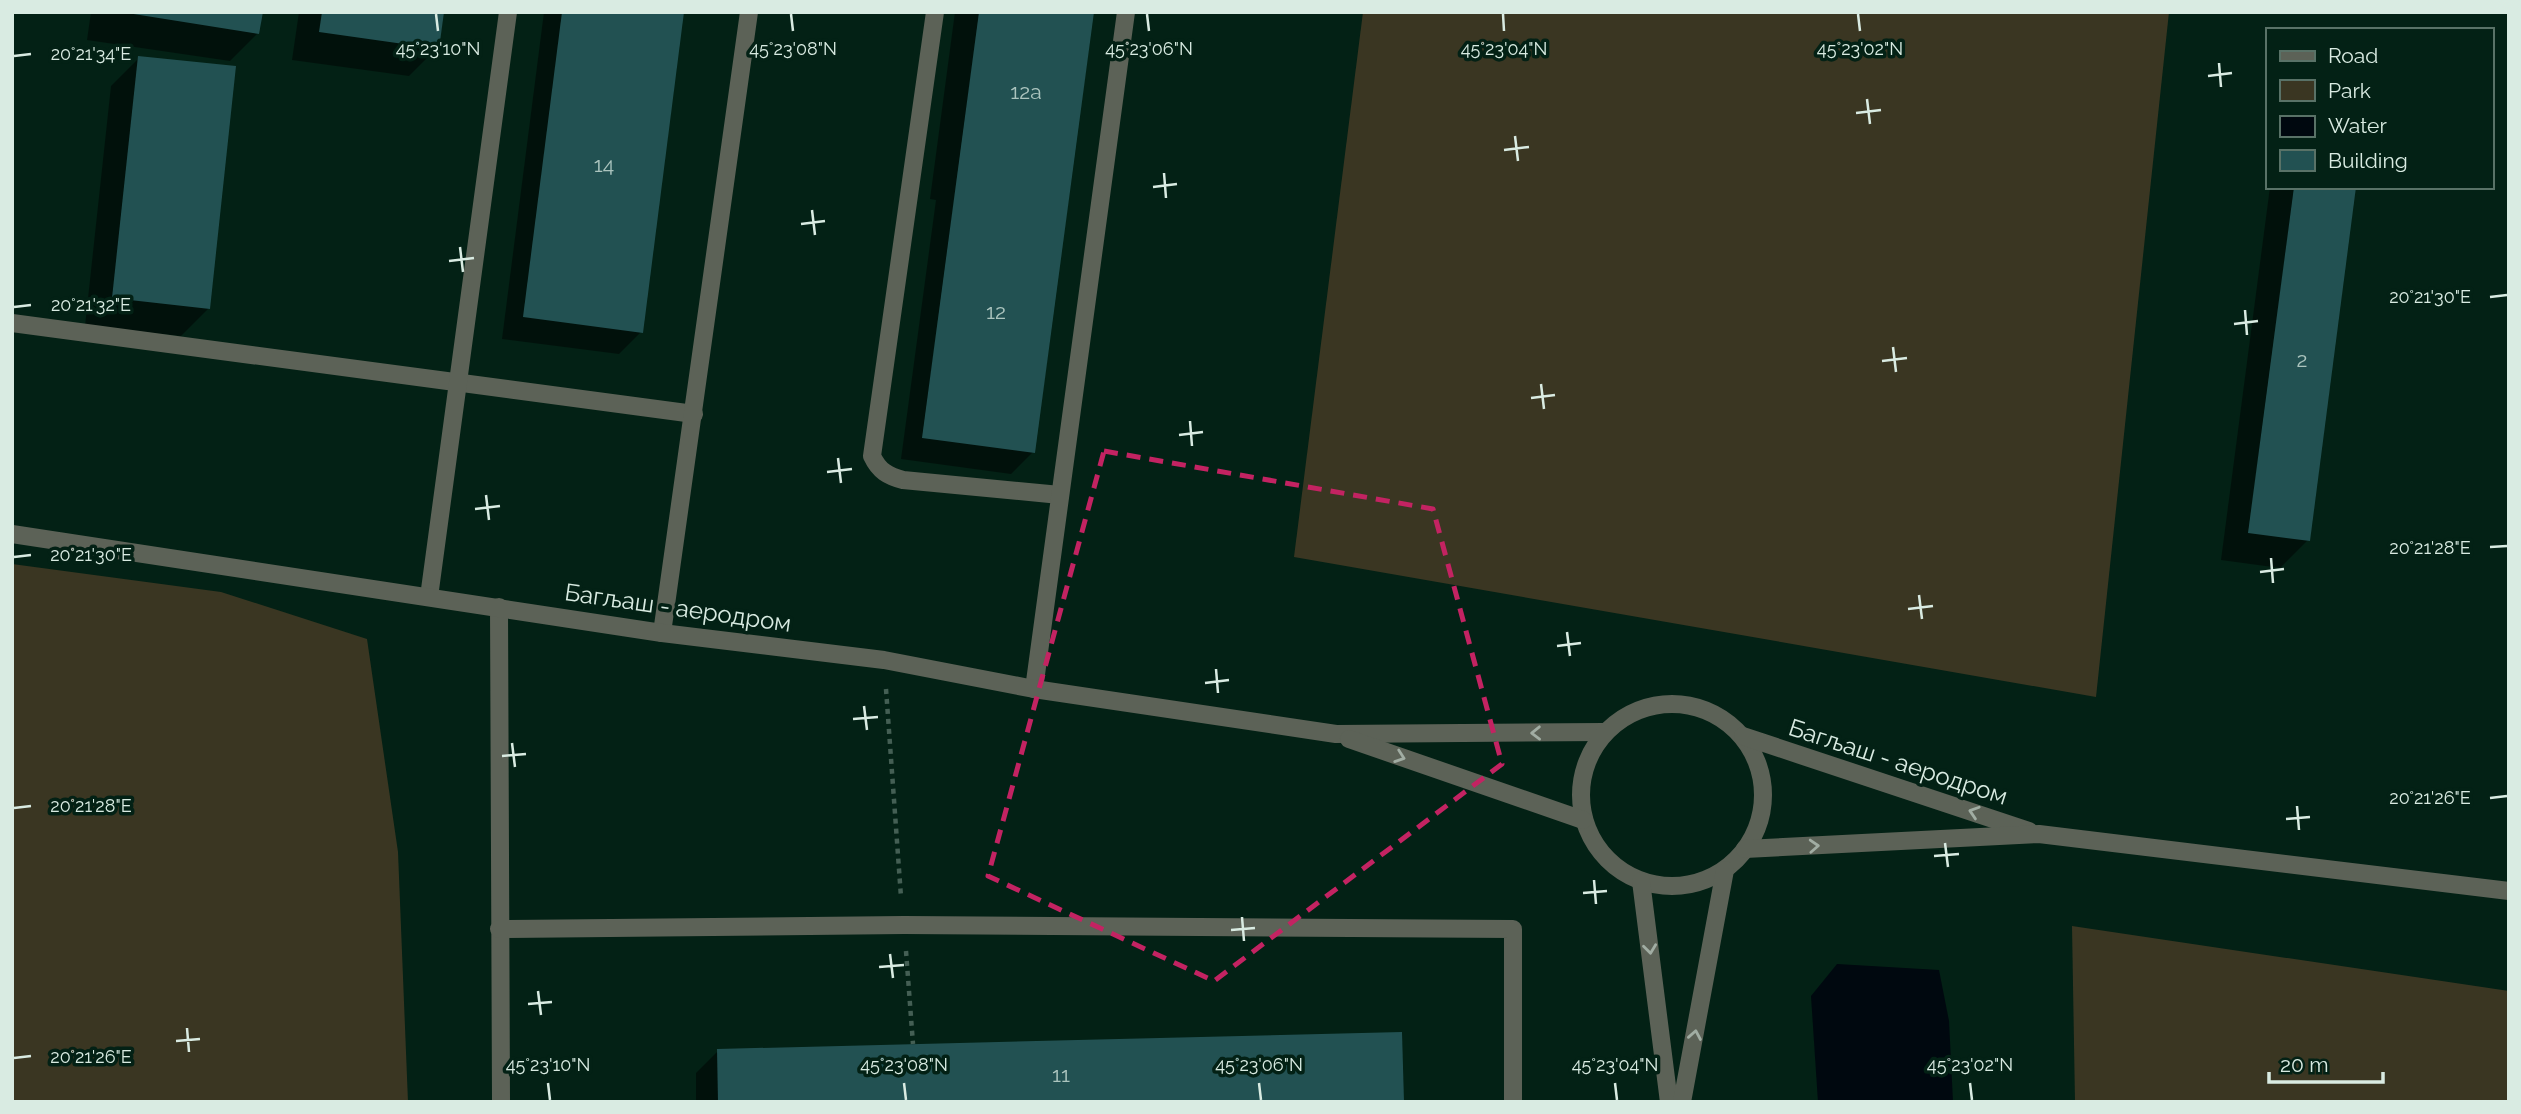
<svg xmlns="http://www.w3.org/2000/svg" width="2521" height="1114" viewBox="0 0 2521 1114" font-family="Raleway,sans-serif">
	<rect width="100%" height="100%" fill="#032115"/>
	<g fill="#3a3622">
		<polygon points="1363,12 2169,12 2096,697 1294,557"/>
		<polygon points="12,564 221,592 367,639 398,852 408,1102 12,1102"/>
		<polygon points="2072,926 2509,991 2509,1102 2075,1102"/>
	</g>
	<polygon fill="#00080f" points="1837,964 1939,970 1949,1021 1953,1102 1818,1102 1811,996"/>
	<g fill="#0007">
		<polygon points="91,12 261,12 258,33 230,61 87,40"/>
		<polygon points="299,12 442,12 437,48 409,76 292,60"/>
		<polygon points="544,12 682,12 641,332 619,354 502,339"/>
		<polygon points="955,12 1092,12 1033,452 1011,474 901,459 936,200 930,199"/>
		<polygon points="139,58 209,308 181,336 85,326 111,86"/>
		<polygon points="2270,187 2354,187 2308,540 2280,568 2221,560"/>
		<polygon points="718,1051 1402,1102 696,1102 696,1073"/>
	</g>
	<g fill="#225152">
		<polygon points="121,12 263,12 259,34"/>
		<polygon points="322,12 444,12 439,49 319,32"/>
		<polygon points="562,12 684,12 643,333 523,317"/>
		<polygon points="979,12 1094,12 1035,453 922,438"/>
		<polygon points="138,56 236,66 210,309 112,298"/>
		<polygon points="2294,187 2356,187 2310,541 2248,533"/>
		<polygon points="1402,1032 1404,1102 718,1102 717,1049"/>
	</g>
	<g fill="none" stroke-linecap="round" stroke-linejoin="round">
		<g stroke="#445f54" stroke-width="4.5" stroke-dasharray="5 5" stroke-linecap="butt">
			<polyline points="886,689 901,897"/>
			<polyline points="906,951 913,1044"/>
		</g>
		<g stroke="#5c6257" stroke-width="18">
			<path d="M935,12l-63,444c7,15 16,20 31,24l157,15"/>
			<polyline points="12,323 694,414"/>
			<polyline points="429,597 508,12"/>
			<polyline points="499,607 501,1102"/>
			<polyline points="662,633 749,12"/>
			<polyline points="1034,689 1126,12"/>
			<polyline points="499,929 904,925 1513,929 1513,1102"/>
		</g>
		<g stroke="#5c6257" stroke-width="18">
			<polyline points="12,534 662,633 884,660 1034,689 1336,734 1604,732"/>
			<circle cx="1672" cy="795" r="91"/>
			<polyline points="1743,736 2029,831"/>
			<polyline points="1349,739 1583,820"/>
			<polyline points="1745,849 2039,834 2509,891"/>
			<polyline points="1641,881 1669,1102"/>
			<polyline points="1682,1102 1725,870"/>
		</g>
	</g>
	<defs><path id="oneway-chevron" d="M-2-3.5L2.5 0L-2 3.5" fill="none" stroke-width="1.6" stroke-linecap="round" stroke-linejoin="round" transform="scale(1.75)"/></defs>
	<g stroke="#a1ada3">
		<use href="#oneway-chevron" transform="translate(1536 733) rotate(179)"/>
		<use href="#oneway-chevron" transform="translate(1400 757) rotate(19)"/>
		<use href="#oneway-chevron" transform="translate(1974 812) rotate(-162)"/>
		<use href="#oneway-chevron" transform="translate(1814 846) rotate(-3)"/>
		<use href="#oneway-chevron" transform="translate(1650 949) rotate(83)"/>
		<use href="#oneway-chevron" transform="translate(1695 1035) rotate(-80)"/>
	</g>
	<path fill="none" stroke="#c32362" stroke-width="5" stroke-dasharray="14 9" stroke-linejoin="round" d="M1104,451l329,58 69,255 -288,217 -226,-105z"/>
	<path fill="none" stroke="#d9ebe2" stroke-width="2.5" d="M436,14l2,17M791,14l2,17M1147,14l2,17M1503,14l1,17M1858,14l2,17M14,56l17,-2M2219,63l2,24M2208,76l24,-3M1867,99l3,25M1856,113l25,-3M1515,136l3,25M1504,150l25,-3M1164,173l2,25M1153,187l24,-3M812,210l3,25M801,224l24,-3M460,247l3,25M449,261l25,-3M2490,297l17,-2M14,307l17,-2M2245,310l2,25M2234,324l24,-3M1893,347l3,25M1882,361l25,-3M1541,384l3,25M1531,398l24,-3M1190,421l2,25M1179,435l24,-3M838,458l3,25M827,472l25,-3M486,495l3,25M475,509l25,-3M2490,547l17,-1M14,557l17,-2M2271,558l2,25M2260,572l24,-3M1919,595l3,24M1908,609l25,-3M1567,632l3,24M1557,646l24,-3M1216,669l2,24M1205,683l24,-3M864,706l3,24M853,719l25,-2M512,743l3,24M502,756l24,-2M2490,798l17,-2M2297,806l2,24M14,808l17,-2M2286,819l24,-2M1945,843l3,24M1934,856l25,-2M1594,880l2,24M1583,893l24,-2M1242,917l2,24M1231,930l24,-2M890,954l3,24M879,967l25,-2M538,991l3,24M528,1004l24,-2M187,1028l2,24M176,1041l24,-2M14,1058l17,-2M548,1083l2,17M904,1083l2,17M1259,1083l2,17M1615,1083l2,17M1970,1083l2,17"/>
	<g text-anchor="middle" stroke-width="7" stroke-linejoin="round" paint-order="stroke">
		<g font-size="21" fill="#abc4be">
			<text x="1026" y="99">12a</text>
			<text x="604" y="172">14</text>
			<text x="996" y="319">12</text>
			<text x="2302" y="367">2</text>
			<text x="1061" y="1082">11</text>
		</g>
		<g font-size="24" fill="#d9ebe2" stroke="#032115">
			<text transform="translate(678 608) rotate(8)" y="8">Багљаш - аеродром</text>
			<text transform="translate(1898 762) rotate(18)" y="8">Багљаш - аеродром</text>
		</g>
	</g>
	<g font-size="18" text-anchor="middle" fill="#d9ebe2" stroke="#032115" stroke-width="7" stroke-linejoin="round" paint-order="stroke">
		<text x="438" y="55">45°23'10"N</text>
		<text x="793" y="55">45°23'08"N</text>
		<text x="1149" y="55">45°23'06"N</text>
		<text x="1504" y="55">45°23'04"N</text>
		<text x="1860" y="55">45°23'02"N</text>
		<text x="91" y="60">20°21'34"E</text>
		<text x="2430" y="303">20°21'30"E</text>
		<text x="91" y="311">20°21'32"E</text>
		<text x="2430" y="554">20°21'28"E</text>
		<text x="91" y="561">20°21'30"E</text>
		<text x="2430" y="804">20°21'26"E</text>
		<text x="91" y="812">20°21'28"E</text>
		<text x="91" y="1063">20°21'26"E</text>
		<text x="548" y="1071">45°23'10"N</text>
		<text x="904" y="1071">45°23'08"N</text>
		<text x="1259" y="1071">45°23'06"N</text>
		<text x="1615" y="1071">45°23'04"N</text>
		<text x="1970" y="1071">45°23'02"N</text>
	</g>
	<rect width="2521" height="1114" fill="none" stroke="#d9ebe2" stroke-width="28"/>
	<rect x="2266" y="28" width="228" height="161" fill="#032115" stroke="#597267" stroke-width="2"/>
	<rect x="2280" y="51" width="35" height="10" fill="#5c6257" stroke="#597267" stroke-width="2"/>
	<text x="2328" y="63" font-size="21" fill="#d9ebe2">Road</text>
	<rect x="2280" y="80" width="35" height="21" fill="#3a3622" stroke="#597267" stroke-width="2"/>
	<text x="2328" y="98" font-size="21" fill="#d9ebe2">Park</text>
	<rect x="2280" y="116" width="35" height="21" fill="#00080f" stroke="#597267" stroke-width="2"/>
	<text x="2328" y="133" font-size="21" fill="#d9ebe2">Water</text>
	<rect x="2280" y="150" width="35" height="21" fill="#225152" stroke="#597267" stroke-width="2"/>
	<text x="2328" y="168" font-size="21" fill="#d9ebe2">Building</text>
	<path d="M2269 1072v10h114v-10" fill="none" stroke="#d9ebe2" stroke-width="3.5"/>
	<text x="2280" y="1072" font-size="21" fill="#d9ebe2" stroke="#032115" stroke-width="5" paint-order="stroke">20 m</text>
</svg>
